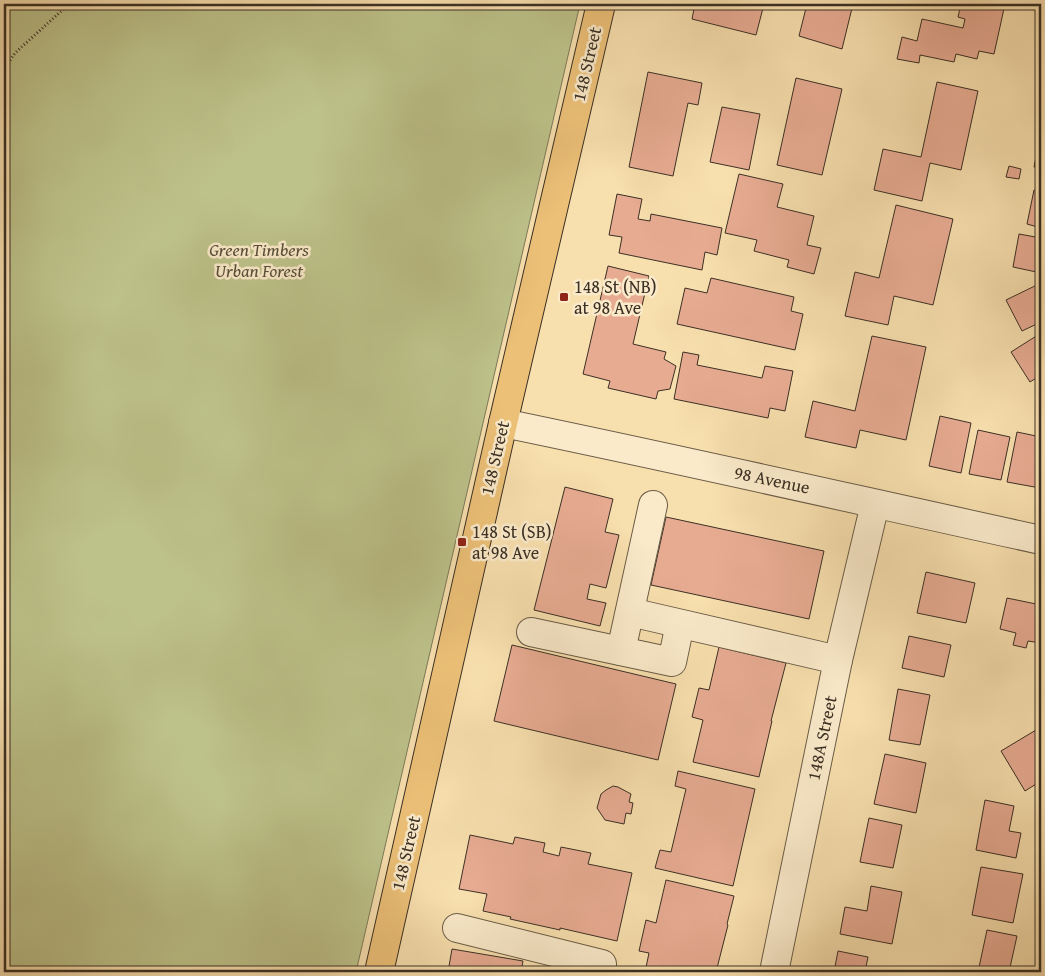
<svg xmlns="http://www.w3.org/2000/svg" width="1045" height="976" viewBox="0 0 1045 976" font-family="'Gentium Book Plus',serif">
	<rect width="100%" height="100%" fill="#f8dfae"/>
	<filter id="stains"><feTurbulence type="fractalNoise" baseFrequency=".004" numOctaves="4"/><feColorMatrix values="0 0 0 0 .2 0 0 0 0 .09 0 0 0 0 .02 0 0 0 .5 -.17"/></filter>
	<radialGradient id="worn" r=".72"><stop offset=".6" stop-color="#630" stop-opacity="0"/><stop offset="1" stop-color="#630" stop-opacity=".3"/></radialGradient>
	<polygon fill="#bdc28a" stroke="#7c7957" points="4,4 580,4 356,972 4,972"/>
	<g fill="#e7ab92" stroke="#3b3024">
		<polygon points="693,4 748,4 763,8 756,35 692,19 695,4"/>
		<polygon points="807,4 853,4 842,49 799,36"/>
		<polygon points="961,4 967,5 968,4 1005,4 994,54 979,51 977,59 956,54 954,62 920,55 919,63 897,59 902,37 917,41 922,19 963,28 965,19 958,17"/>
		<polygon points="648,72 702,83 698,105 688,103 673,176 629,167"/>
		<polygon points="796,78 842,89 822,175 777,165"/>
		<polygon points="937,82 978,91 961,170 930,163 922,201 874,190 883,149 921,157"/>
		<polygon points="722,107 760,114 749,170 710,162"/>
		<polygon points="1037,152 1041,152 1041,168 1034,167"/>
		<polygon points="1009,166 1021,169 1019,179 1006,177"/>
		<polygon points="1041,170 1041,188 1038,188"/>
		<polygon points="739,174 783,184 777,207 814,216 807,245 821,248 814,274 787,267 789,260 754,251 757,240 725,233"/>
		<polygon points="1034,190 1041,191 1041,228 1027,224"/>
		<polygon points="617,194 642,199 638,219 650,221 651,214 722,228 717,255 705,252 702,270 619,253 622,237 609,235"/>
		<polygon points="896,205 953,219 933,305 894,296 888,325 845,316 855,272 879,278"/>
		<polygon points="1019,234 1041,238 1041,273 1013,267"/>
		<polygon points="608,266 649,276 633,344 666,352 664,359 676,366 670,389 658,391 656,399 608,388 610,381 583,374"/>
		<polygon points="711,278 794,297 791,311 803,314 795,350 677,324 685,288 707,293"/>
		<polygon points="1041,283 1041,322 1022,331 1006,300"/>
		<polygon points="1041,333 1041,375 1030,382 1011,352"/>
		<polygon points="872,336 926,347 906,440 860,430 856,448 805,437 813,401 855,411"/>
		<polygon points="683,352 699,355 697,365 762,378 765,366 793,371 785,411 770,408 768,418 674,399"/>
		<polygon points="940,416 971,423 961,473 929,466"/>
		<polygon points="978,430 1010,437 1001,480 969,474"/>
		<polygon points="1017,432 1041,437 1040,488 1007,482"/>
		<polygon points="565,487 613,499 605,532 619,535 606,588 590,584 587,599 606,603 600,626 534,610"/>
		<polygon points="666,517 824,551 809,619 651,585"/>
		<polygon points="926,572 975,583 966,623 917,613"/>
		<polygon points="1007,598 1041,605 1041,643 1028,641 1026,648 1013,645 1016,633 1000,629"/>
		<polygon points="909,636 951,645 944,677 902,668"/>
		<polygon points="512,645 676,684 658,760 494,721"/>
		<polygon points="719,647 786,663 771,721 772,721 759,777 693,762 703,720 692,717 699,688 709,690"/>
		<polygon points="898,689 930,695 920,745 889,740"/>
		<polygon points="1036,730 1041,738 1041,781 1025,791 1001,751"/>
		<polygon points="885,754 926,763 916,813 874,804"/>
		<polygon points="678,771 755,789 733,886 655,868 660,850 671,852 686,789 675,786"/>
		<polygon points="613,786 618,787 631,794 629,802 633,803 631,814 626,813 624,824 605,820 597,808 601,794 606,790"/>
		<polygon points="985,800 1014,806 1009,831 1021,833 1016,858 976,850"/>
		<polygon points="869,818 902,825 893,868 860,862"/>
		<polygon points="470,835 513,844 515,837 545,843 543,852 559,856 561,847 591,853 588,864 632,873 617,941 560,928 560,930 510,919 511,917 483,911 487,894 459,889"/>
		<polygon points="981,867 1023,874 1013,923 972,915"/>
		<polygon points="666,880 734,896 727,924 728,925 716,972 645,972 649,953 639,951 646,920 656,923"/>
		<polygon points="871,886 902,892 892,944 840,934 845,907 867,911"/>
		<polygon points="987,930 1017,936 1009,972 978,972"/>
		<polygon points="452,949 523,961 521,972 448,972"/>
		<polygon points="838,951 868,957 865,972 834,972"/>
	</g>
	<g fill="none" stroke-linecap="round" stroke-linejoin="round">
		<g stroke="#6a5c46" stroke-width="30">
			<g id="minor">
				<path d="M503,423c180,37 359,78 538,117"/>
				<polyline points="630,612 838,660"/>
				<polyline points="531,632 672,662 680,624"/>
				<polyline points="621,651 653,505"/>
				<polyline points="457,928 602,964 600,972"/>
				<polyline points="774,972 838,660 875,504"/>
			</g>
		</g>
		<g stroke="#3b3024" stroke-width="30">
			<polyline id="major" points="379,972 503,423 601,4"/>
		</g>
		<polyline stroke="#3b3024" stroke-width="3" stroke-dasharray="1 2.5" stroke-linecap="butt" points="4,69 15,53 69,4"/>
		<use href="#minor" stroke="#faeaca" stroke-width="28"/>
		<use href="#major" stroke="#ecc077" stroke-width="28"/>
	</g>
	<g fill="#8f2418" stroke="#faeaca" stroke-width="2">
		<rect x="559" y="292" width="10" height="10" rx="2.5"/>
		<rect x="457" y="537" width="10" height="10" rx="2.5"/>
	</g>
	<g text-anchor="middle" stroke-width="5" stroke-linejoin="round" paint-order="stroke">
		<g font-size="18" fill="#3b3024" stroke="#faeaca">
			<text transform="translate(587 64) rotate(-77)" y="6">148 Street</text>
			<text transform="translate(495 458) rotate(-77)" y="6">148 Street</text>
			<text transform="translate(772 480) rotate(12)" y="6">98 Avenue</text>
			<text transform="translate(822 738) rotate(-78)" y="6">148A Street</text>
			<text transform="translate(406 853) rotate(-77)" y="6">148 Street</text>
		</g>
		<g font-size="18" font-style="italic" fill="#554d38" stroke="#faeaca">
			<text x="259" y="256">Green Timbers<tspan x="259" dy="21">Urban Forest</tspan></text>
		</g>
		<g font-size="18" fill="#3b3024" stroke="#faeaca" text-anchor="start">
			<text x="574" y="293">148 St (NB)<tspan x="574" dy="21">at 98 Ave</tspan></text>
			<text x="472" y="538">148 St (SB)<tspan x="472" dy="21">at 98 Ave</tspan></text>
		</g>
	</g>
	<rect width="1045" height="976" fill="none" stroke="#f8dfae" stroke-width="20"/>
	<rect x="5" y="5" width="1035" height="966" fill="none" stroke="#3b3024" stroke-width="2.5"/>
	<rect x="10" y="10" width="1025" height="956" fill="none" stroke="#3b3024"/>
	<rect width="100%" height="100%" filter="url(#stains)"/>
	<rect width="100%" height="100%" fill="url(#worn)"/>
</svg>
